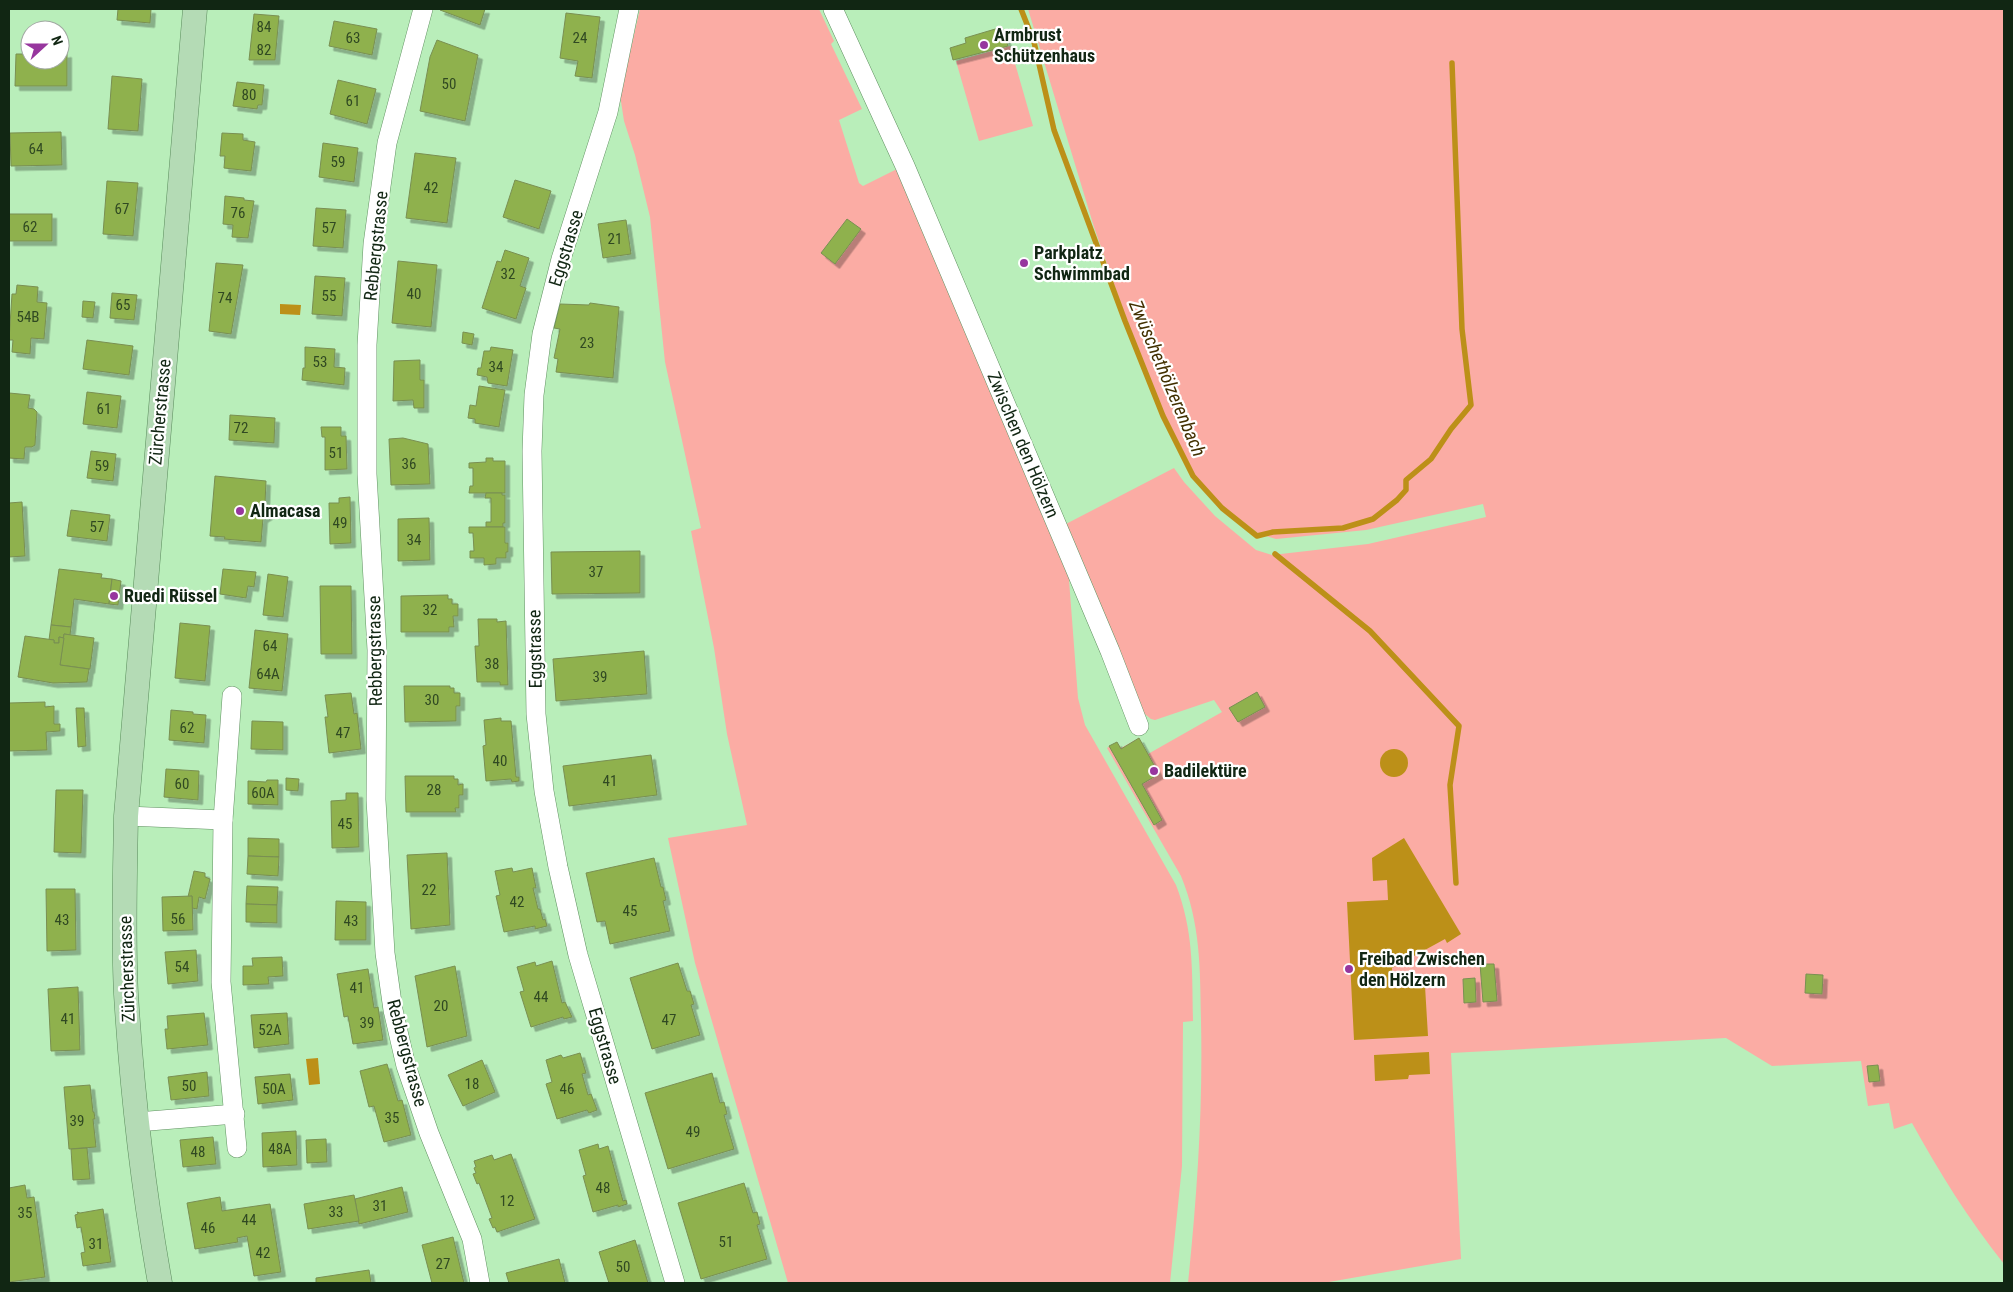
<svg xmlns="http://www.w3.org/2000/svg" width="2013" height="1292" viewBox="0 0 2013 1292" font-family="'Roboto Condensed',sans-serif">
	<defs>
		<filter id="shadow"><feDropShadow dx="4.5" dy="4.5" stdDeviation="0" flood-color="#0004"/></filter>
	</defs>
	<rect width="100%" height="100%" fill="#b9eeba"/>
	<g fill="#fbaca4">
		<path d="M640,9h179l15,32 -3,3 31,65 -23,11 20,63 4,3 36,-18 172,410 -2,2 9,118 7,27 91,160c18,47 16,86 17,136l-10,1 -1,144 -12,117h-382l-93,-320 -27,-125 79,-13 -20,-91 -13,-86 -23,-117 10,-3 -36,-166 -15,-145 -15,-62 -11,-34 -4,-26z"/>
		<path d="M1028,9h976v1255c-35,-44 -65,-92 -92,-141l-18,6 -5,-26 -21,3 -7,-45 -89,5 -46,-28 -275,15 10,206 -138,24h-135c9,-87 15,-174 13,-262 -1,-52 0,-96 -20,-145l-74,-128 10,-6 4,6 18,-10 9,16 74,-42 -8,-12 -59,20 -4,-1 -10,-8 -77,-186 110,-57 10,14 31,34 41,34 16,5 96,-11 118,-27 -3,-13 -117,26 -90,9 -17,-5 -36,-28 -29,-31 -30,-60 -37,-94 -33,-94z"/>
		<polygon points="1010,46 1033,126 979,141 956,61"/>
	</g>
	<g fill="#bc9018">
		<polygon points="280,304 301,305 300,315 280,314"/>
		<circle cx="1394" cy="763" r="14"/>
		<polygon points="1404,838 1461,934 1447,943 1445,939 1392,968 1393,988 1425,986 1428,1036 1354,1040 1347,902 1388,900 1387,880 1373,881 1372,858"/>
		<polygon points="1429,1052 1430,1074 1409,1075 1408,1079 1375,1081 1374,1055"/>
		<polygon points="318,1058 320,1084 309,1085 306,1059"/>
	</g>
	<g fill="none" stroke-linecap="round" stroke-linejoin="round">
		<g stroke="#bc9018" stroke-width="5.5">
			<polyline points="1021,9 1034,42 1054,130 1125,321 1163,416 1193,476 1222,508 1257,536 1273,532 1343,528 1373,519 1397,500 1406,490 1406,480 1431,459 1451,429 1471,405 1462,329 1452,63"/>
			<polyline points="1275,554 1370,631 1459,726 1450,785 1456,883"/>
		</g>
	</g>
	<g fill="#8fb14e" stroke="#798f52" filter="url(#shadow)">
		<polygon points="118,9 151,9 150,23 117,20"/>
		<polygon points="440,9 485,9 480,25 440,10"/>
		<polygon points="566,13 600,17 592,78 575,76 578,61 560,58"/>
		<polygon points="254,14 279,16 275,60 249,60"/>
		<polygon points="334,21 377,29 372,55 329,46"/>
		<polygon points="1002,27 1008,46 953,60 950,48 966,43 965,38"/>
		<polygon points="437,40 478,55 465,121 420,111 430,57"/>
		<polygon points="67,53 67,86 15,86 16,54 30,54 30,60 60,60 60,54"/>
		<polygon points="112,76 142,79 138,131 108,129"/>
		<polygon points="338,80 376,89 367,124 330,114"/>
		<polygon points="237,82 264,85 262,105 258,105 257,109 233,106"/>
		<polygon points="61,132 62,165 11,166 10,133"/>
		<polygon points="222,133 243,134 243,140 255,142 251,171 224,168 225,156 220,156"/>
		<polygon points="323,143 358,148 354,182 319,177"/>
		<polygon points="415,153 456,158 447,223 406,218"/>
		<polygon points="515,180 551,191 539,229 503,217"/>
		<polygon points="107,181 138,183 133,236 103,234"/>
		<polygon points="225,196 244,198 244,200 254,201 248,238 232,237 233,225 223,224"/>
		<polygon points="316,208 346,210 343,248 313,246"/>
		<rect x="9" y="214" width="43" height="27"/>
		<polygon points="847,219 861,229 835,264 821,253"/>
		<polygon points="626,220 631,254 603,258 598,224"/>
		<polygon points="505,250 529,258 520,286 526,288 516,319 482,308 497,261 501,262"/>
		<polygon points="398,261 437,265 431,327 392,323"/>
		<polygon points="216,263 243,265 231,334 209,331"/>
		<polygon points="315,276 345,278 342,316 312,314"/>
		<polygon points="17,285 38,287 37,302 47,303 44,339 31,338 30,354 12,352 13,340 9,340 12,294 16,294"/>
		<polygon points="112,293 137,295 134,320 110,318"/>
		<polygon points="83,301 95,302 93,318 82,317"/>
		<polygon points="590,303 619,307 613,378 556,372 558,359 554,358 560,329 554,328 560,304 589,305"/>
		<polygon points="463,332 474,334 472,345 462,343"/>
		<polygon points="87,340 133,346 129,375 83,369"/>
		<polygon points="305,347 335,349 334,367 345,368 344,385 302,380 303,368 305,368"/>
		<polygon points="491,347 513,350 507,386 488,383 487,377 477,375 478,368 481,368 484,351 490,351"/>
		<polygon points="420,360 420,380 424,380 424,408 414,408 413,400 393,401 394,361"/>
		<polygon points="479,386 505,390 499,427 475,423 475,419 468,418 470,405 476,406"/>
		<polygon points="87,392 121,396 117,428 83,424"/>
		<polygon points="9,393 30,395 28,408 34,409 37,412 35,445 32,447 25,447 24,459 9,458"/>
		<polygon points="230,415 275,418 274,443 229,440"/>
		<polygon points="321,427 341,427 341,436 346,436 347,469 325,470 325,437 322,437"/>
		<polygon points="403,438 428,444 430,484 391,485 389,439"/>
		<polygon points="91,451 116,454 113,481 87,478"/>
		<polygon points="486,458 493,458 493,461 505,461 505,493 469,493 470,486 473,486 473,468 469,468 469,463 486,462"/>
		<polygon points="215,476 266,481 265,503 268,508 268,515 263,518 261,542 224,539 225,537 210,536"/>
		<polygon points="486,493 502,493 502,495 505,495 505,523 503,523 503,527 486,527 486,522 491,522 491,498 485,498"/>
		<polygon points="350,497 351,543 330,544 329,503 339,503 339,498"/>
		<polygon points="22,502 25,556 9,557 9,503"/>
		<polygon points="71,510 110,515 107,541 67,536"/>
		<polygon points="429,518 430,560 398,561 398,519"/>
		<polygon points="469,527 505,527 505,543 508,543 508,552 506,552 506,558 496,558 496,564 484,565 484,558 470,558 470,551 474,551 473,533 469,533"/>
		<polygon points="640,551 640,593 552,594 551,552"/>
		<polygon points="59,569 102,574 101,578 112,579 109,604 74,599 71,627 51,625"/>
		<polygon points="223,569 256,572 254,587 248,586 246,598 220,594"/>
		<polygon points="268,574 288,577 283,617 263,615"/>
		<polygon points="112,579 121,581 118,605 109,604"/>
		<polygon points="320,586 351,586 352,654 321,654"/>
		<polygon points="448,595 448,599 452,599 452,604 458,604 458,616 453,616 454,627 449,627 449,632 401,632 401,596"/>
		<polygon points="478,619 497,619 497,622 506,621 508,685 500,685 500,682 477,682 475,646 479,646"/>
		<polygon points="180,623 210,626 205,681 175,678"/>
		<polygon points="51,625 71,627 70,635 64,634 64,638 59,637 59,643 54,643 54,640 49,640"/>
		<polygon points="255,630 288,634 282,691 249,688"/>
		<polygon points="64,634 94,638 90,669 60,665"/>
		<polygon points="25,636 54,640 54,643 59,643 59,637 64,638 60,665 89,669 87,682 53,683 18,677"/>
		<polygon points="644,651 647,694 556,701 553,659"/>
		<polygon points="404,686 450,686 450,688 454,688 454,693 460,693 460,706 456,706 456,721 405,722"/>
		<polygon points="1257,692 1265,707 1238,722 1229,708"/>
		<polygon points="351,693 354,714 357,713 361,749 329,753 325,717 328,717 325,695"/>
		<polygon points="45,702 45,707 54,706 54,724 60,724 60,731 46,732 47,750 9,751 9,703"/>
		<polygon points="76,708 84,708 86,746 78,747"/>
		<polygon points="171,710 193,712 193,714 206,715 204,743 169,740"/>
		<polygon points="501,718 501,721 511,721 516,777 519,777 519,781 512,782 511,779 486,781 483,746 486,745 484,720"/>
		<polygon points="252,721 283,722 283,750 251,749"/>
		<polygon points="1139,738 1159,774 1142,784 1162,820 1154,825 1109,746 1117,742 1121,749"/>
		<polygon points="651,755 657,795 569,806 563,766"/>
		<polygon points="166,769 199,771 198,800 164,797"/>
		<polygon points="405,776 454,776 454,779 458,779 458,785 463,784 463,795 459,795 459,808 455,808 456,812 406,812"/>
		<polygon points="286,778 299,779 298,791 286,790"/>
		<polygon points="267,780 278,780 278,805 248,804 248,781 266,782"/>
		<polygon points="56,790 83,790 81,853 54,852"/>
		<polygon points="346,793 358,793 359,847 332,848 331,801 346,800"/>
		<polygon points="248,838 279,839 279,857 248,856"/>
		<polygon points="447,853 450,925 411,929 407,855"/>
		<polygon points="248,856 279,857 278,876 247,874"/>
		<polygon points="654,858 661,887 663,887 666,900 663,901 670,931 610,944 605,921 597,922 586,873"/>
		<polygon points="512,868 513,872 532,868 536,888 533,888 538,909 540,909 543,920 545,919 547,926 535,929 535,926 504,932 496,896 500,895 495,871"/>
		<polygon points="194,871 205,873 205,877 210,879 205,899 199,897 197,909 192,908 192,896 188,897"/>
		<polygon points="247,886 278,887 277,905 246,904"/>
		<polygon points="46,889 75,889 76,950 47,951"/>
		<polygon points="192,896 193,930 163,931 162,897"/>
		<polygon points="336,901 366,902 366,940 335,940"/>
		<polygon points="246,904 277,905 277,923 246,922"/>
		<polygon points="196,950 198,981 168,984 165,952"/>
		<polygon points="282,957 283,976 268,977 269,984 243,985 243,966 253,966 252,958"/>
		<polygon points="552,961 562,1003 565,1002 572,1017 564,1019 563,1017 531,1027 520,992 524,991 517,967 535,962 536,966"/>
		<polygon points="678,963 687,991 690,991 694,1004 691,1005 700,1035 652,1049 630,978"/>
		<polygon points="1480,964 1494,964 1497,1001 1483,1002"/>
		<polygon points="455,966 467,1036 427,1047 415,976"/>
		<polygon points="368,969 374,1008 378,1007 383,1040 353,1044 348,1016 344,1017 337,974"/>
		<polygon points="1806,974 1823,975 1822,994 1805,993"/>
		<polygon points="1475,978 1476,1002 1464,1003 1463,979"/>
		<polygon points="78,987 80,1050 51,1051 48,989"/>
		<polygon points="204,1013 208,1045 167,1049 165,1029 168,1029 167,1016"/>
		<polygon points="287,1013 289,1044 254,1048 251,1015"/>
		<polygon points="580,1053 586,1073 582,1074 588,1095 591,1094 597,1110 589,1113 587,1110 557,1119 546,1084 552,1082 546,1060 561,1055 563,1058"/>
		<polygon points="482,1060 495,1092 463,1106 448,1075"/>
		<polygon points="387,1064 398,1101 402,1100 411,1135 384,1142 374,1106 369,1107 360,1071"/>
		<polygon points="1878,1065 1880,1081 1869,1082 1867,1066"/>
		<polygon points="207,1072 209,1096 171,1100 168,1077"/>
		<polygon points="712,1073 720,1103 724,1102 727,1114 724,1115 734,1149 668,1169 645,1093"/>
		<polygon points="290,1074 293,1100 258,1104 255,1077"/>
		<polygon points="90,1085 93,1112 94,1112 95,1119 93,1119 96,1147 69,1149 64,1087"/>
		<polygon points="296,1131 297,1165 263,1167 262,1133"/>
		<polygon points="213,1137 216,1164 183,1167 180,1140"/>
		<polygon points="326,1139 327,1162 307,1163 306,1140"/>
		<polygon points="598,1144 599,1149 608,1146 623,1201 626,1200 627,1204 618,1207 618,1205 593,1212 583,1176 586,1175 579,1150"/>
		<polygon points="87,1148 90,1179 73,1180 71,1149"/>
		<polygon points="511,1154 535,1219 497,1232 495,1227 493,1228 489,1219 492,1218 479,1183 477,1184 473,1174 476,1173 474,1168 476,1167 474,1161 492,1155 494,1160"/>
		<polygon points="744,1183 753,1213 757,1212 760,1224 757,1225 767,1259 701,1279 678,1203"/>
		<polygon points="25,1185 27,1198 34,1197 45,1277 9,1282 9,1188"/>
		<polygon points="402,1187 408,1212 359,1224 355,1199"/>
		<polygon points="354,1195 359,1221 308,1229 304,1204"/>
		<polygon points="220,1197 222,1211 270,1204 281,1272 254,1276 247,1236 237,1238 238,1242 195,1249 187,1203"/>
		<polygon points="103,1209 111,1262 83,1266 81,1253 85,1252 81,1227 77,1228 75,1215 78,1214 77,1212 80,1213"/>
		<polygon points="453,1237 464,1283 432,1283 422,1245"/>
		<polygon points="635,1240 648,1283 609,1283 599,1252"/>
		<polygon points="559,1259 565,1283 509,1283 506,1273"/>
		<polygon points="369,1270 371,1283 316,1283 316,1278"/>
	</g>
	<g fill="none" stroke-linecap="round" stroke-linejoin="round">
		<g stroke="#609161" stroke-width="20">
			<g id="minor">
				<polyline points="423,9 387,143 373,244 367,345 367,474 377,650 376,800 385,953 393,1010 406,1066 429,1133 472,1239 480,1283"/>
				<polyline points="629,9 608,112 561,259 542,334 534,395 532,451 536,714 544,791 558,867 578,955 675,1283"/>
				<polyline points="833,9 905,166 1110,651 1139,726"/>
				<polyline points="232,696 223,820 221,982 237,1148"/>
				<polyline points="126,816 223,820"/>
				<polyline points="137,1122 235,1114"/>
			</g>
		</g>
		<g stroke="#5a8c5c" stroke-width="25">
			<path id="major" d="M160,1283c-17,-95 -28,-192 -34,-289 -3,-59 -1,-119 0,-178l69,-807"/>
		</g>
		<use href="#minor" stroke="#fff" stroke-width="19"/>
		<use href="#major" stroke="#b4dbb5" stroke-width="24"/>
	</g>
	<g fill="#97369e" stroke="#fff" stroke-width="2">
		<circle cx="984" cy="45" r="5"/>
		<circle cx="1024" cy="263" r="5"/>
		<circle cx="240" cy="511" r="5"/>
		<circle cx="114" cy="596" r="5"/>
		<circle cx="1154" cy="771" r="5"/>
		<circle cx="1349" cy="969" r="5"/>
	</g>
	<g text-anchor="middle" stroke-width="4.5" stroke-linejoin="round" paint-order="stroke">
		<g font-size="15" fill="#304922">
			<text x="264" y="32">84</text>
			<text x="353" y="43">63</text>
			<text x="580" y="43">24</text>
			<text x="264" y="55">82</text>
			<text x="449" y="89">50</text>
			<text x="249" y="100">80</text>
			<text x="353" y="106">61</text>
			<text x="36" y="154">64</text>
			<text x="338" y="167">59</text>
			<text x="431" y="193">42</text>
			<text x="122" y="214">67</text>
			<text x="238" y="218">76</text>
			<text x="30" y="232">62</text>
			<text x="329" y="233">57</text>
			<text x="615" y="244">21</text>
			<text x="508" y="279">32</text>
			<text x="414" y="299">40</text>
			<text x="329" y="301">55</text>
			<text x="225" y="303">74</text>
			<text x="123" y="310">65</text>
			<text x="28" y="322">54B</text>
			<text x="587" y="348">23</text>
			<text x="320" y="367">53</text>
			<text x="496" y="372">34</text>
			<text x="104" y="414">61</text>
			<text x="241" y="433">72</text>
			<text x="336" y="458">51</text>
			<text x="409" y="469">36</text>
			<text x="102" y="471">59</text>
			<text x="340" y="528">49</text>
			<text x="97" y="532">57</text>
			<text x="414" y="545">34</text>
			<text x="596" y="577">37</text>
			<text x="430" y="615">32</text>
			<text x="270" y="651">64</text>
			<text x="492" y="669">38</text>
			<text x="268" y="679">64A</text>
			<text x="600" y="682">39</text>
			<text x="432" y="705">30</text>
			<text x="187" y="733">62</text>
			<text x="343" y="738">47</text>
			<text x="500" y="766">40</text>
			<text x="610" y="786">41</text>
			<text x="182" y="789">60</text>
			<text x="434" y="795">28</text>
			<text x="263" y="798">60A</text>
			<text x="345" y="829">45</text>
			<text x="429" y="895">22</text>
			<text x="517" y="907">42</text>
			<text x="630" y="916">45</text>
			<text x="178" y="924">56</text>
			<text x="62" y="925">43</text>
			<text x="351" y="926">43</text>
			<text x="182" y="972">54</text>
			<text x="357" y="993">41</text>
			<text x="541" y="1002">44</text>
			<text x="441" y="1011">20</text>
			<text x="68" y="1024">41</text>
			<text x="669" y="1025">47</text>
			<text x="367" y="1028">39</text>
			<text x="270" y="1035">52A</text>
			<text x="472" y="1089">18</text>
			<text x="189" y="1091">50</text>
			<text x="274" y="1094">50A</text>
			<text x="567" y="1094">46</text>
			<text x="392" y="1123">35</text>
			<text x="77" y="1126">39</text>
			<text x="693" y="1137">49</text>
			<text x="280" y="1154">48A</text>
			<text x="198" y="1157">48</text>
			<text x="603" y="1193">48</text>
			<text x="507" y="1206">12</text>
			<text x="380" y="1211">31</text>
			<text x="336" y="1217">33</text>
			<text x="25" y="1218">35</text>
			<text x="249" y="1225">44</text>
			<text x="208" y="1233">46</text>
			<text x="726" y="1247">51</text>
			<text x="96" y="1249">31</text>
			<text x="263" y="1258">42</text>
			<text x="443" y="1269">27</text>
			<text x="623" y="1272">50</text>
		</g>
		<g font-size="18" font-weight="bold" fill="#112613" stroke="#fff" text-anchor="start">
			<text x="994" y="41">Armbrust<tspan x="994" dy="21">Schützenhaus</tspan></text>
			<text x="1034" y="259">Parkplatz<tspan x="1034" dy="21">Schwimmbad</tspan></text>
			<text x="250" y="517">Almacasa</text>
			<text x="124" y="602">Ruedi Rüssel</text>
			<text x="1164" y="777">Badilektüre</text>
			<text x="1359" y="965">Freibad Zwischen<tspan x="1359" dy="21">den Hölzern</tspan></text>
		</g>
		<g font-size="18" fill="#112613" stroke="#fff">
			<text transform="translate(376 246) rotate(-84)" y="6">Rebbergstrasse</text>
			<text transform="translate(566 248) rotate(-73)" y="6">Eggstrasse</text>
			<text transform="translate(160 412) rotate(-85)" y="6">Zürcherstrasse</text>
			<text transform="translate(1023 445) rotate(67)" y="6">Zwischen den Hölzern</text>
			<text transform="translate(535 649) rotate(-91)" y="6">Eggstrasse</text>
			<text transform="translate(375 651) rotate(-91)" y="6">Rebbergstrasse</text>
			<text transform="translate(127 969) rotate(-92)" y="6">Zürcherstrasse</text>
			<text transform="translate(605 1046) rotate(74)" y="6">Eggstrasse</text>
			<text transform="translate(407 1053) rotate(75)" y="6">Rebbergstrasse</text>
		</g>
		<g font-size="19" font-style="italic" fill="#423001" stroke="#fff">
			<text transform="translate(1168 378) rotate(67)" y="7">Zwüschethölzerenbach</text>
		</g>
	</g>
	<rect width="2013" height="1292" fill="none" stroke="#112613" stroke-width="20"/>
	<g transform="translate(45 45) rotate(69)"><circle r="24" fill="#ffffff" stroke="#a0a8a1"/>
	<path d="M0-4L9 19L0 12L-9 19Z" fill="#97369e"/>
	<text y="-8" font-size="14" font-weight="bold" text-anchor="middle" fill="#112613">N</text>
	</g>
</svg>
